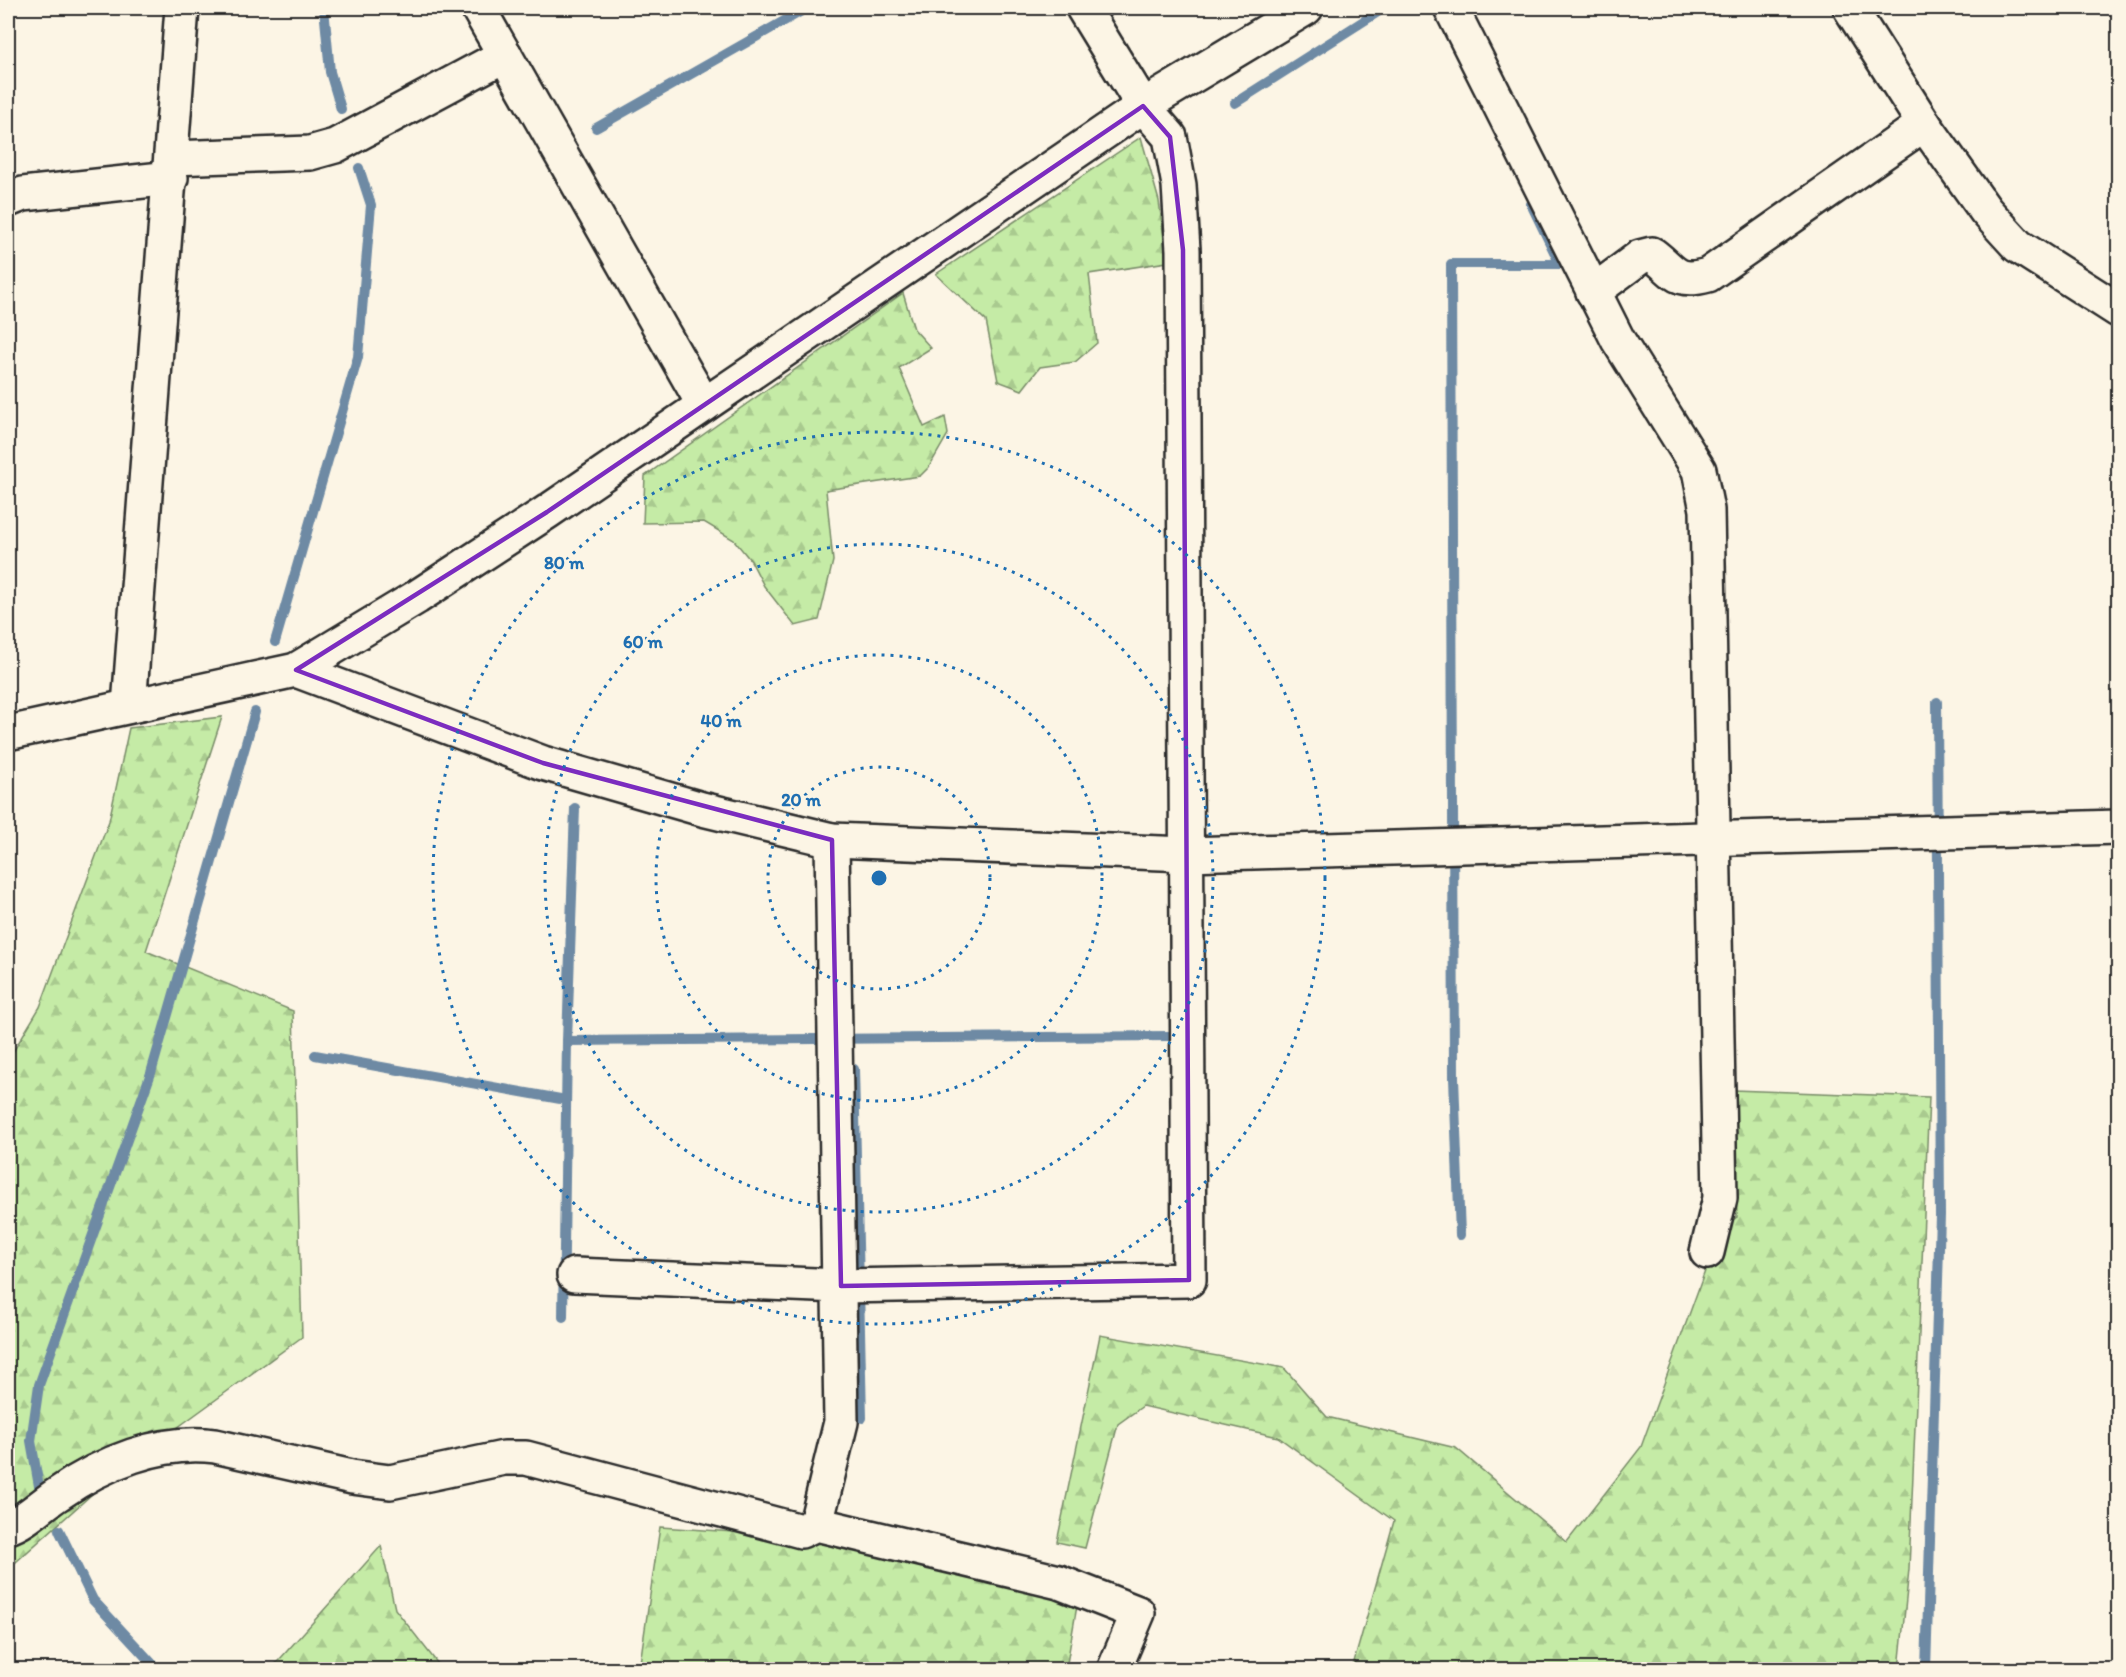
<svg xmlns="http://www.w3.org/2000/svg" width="2126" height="1677" viewBox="0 0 2126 1677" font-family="Itim,sans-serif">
	<defs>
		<pattern id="forest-firs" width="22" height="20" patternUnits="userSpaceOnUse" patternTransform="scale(1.5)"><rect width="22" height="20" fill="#c5eba6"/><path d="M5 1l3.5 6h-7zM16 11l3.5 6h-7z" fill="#a9ca8f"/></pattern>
	</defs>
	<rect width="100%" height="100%" fill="#fcf5e5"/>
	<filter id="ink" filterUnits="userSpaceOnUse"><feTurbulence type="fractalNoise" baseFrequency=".0167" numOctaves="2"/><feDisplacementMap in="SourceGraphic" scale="12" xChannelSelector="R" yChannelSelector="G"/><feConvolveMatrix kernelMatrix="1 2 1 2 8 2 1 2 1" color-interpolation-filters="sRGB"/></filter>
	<g filter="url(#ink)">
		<g fill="url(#forest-firs)" stroke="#788b68" stroke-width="1.5">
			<polygon points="1141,137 1159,201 1167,262 1089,274 1097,343 1075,362 1040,367 1022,390 998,381 986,321 936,274"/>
			<polygon points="903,293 914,329 931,348 899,368 924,427 945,417 948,434 929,467 920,476 826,490 833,561 819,620 795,626 764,586 751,561 734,540 704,522 643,523 645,476"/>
			<polygon points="222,717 146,951 293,1011 302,1337 119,1470 8,1569 8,1060 40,1007 109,821 129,728"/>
			<polygon points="1733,1090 1929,1097 1909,1569 1899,1669 1352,1669 1394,1521 1278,1437 1143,1406 1118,1424 1085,1548 1057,1542 1100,1335 1284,1368 1327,1417 1456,1448 1567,1542 1641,1447 1721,1227 1737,1217"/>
			<polygon points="660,1527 749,1533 814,1542 1078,1600 1066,1669 639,1670"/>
			<polygon points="381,1546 395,1609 442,1669 271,1669"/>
		</g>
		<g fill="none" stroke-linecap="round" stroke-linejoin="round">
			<g stroke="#6e8aa4" stroke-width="10">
				<polyline points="324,8 330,72 341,109"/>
				<polyline points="1235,103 1384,8"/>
				<polyline points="596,128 807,8"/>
				<polyline points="275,642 358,357 371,205 359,168"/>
				<polyline points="567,1041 1171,1036"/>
				<polyline points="315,1055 566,1100"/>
				<polyline points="854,1069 862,1418"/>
				<polyline points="1460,1235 1454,1078 1451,264 1560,264 1531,204"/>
				<polyline points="563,1317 567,1041 575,808"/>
				<polyline points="40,1492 31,1441 39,1385 151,1073 255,712"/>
				<polyline points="59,1530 93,1600 158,1670"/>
				<polyline points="1926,1670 1940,1215 1937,702"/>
			</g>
			<g stroke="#2b2b2b" stroke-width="38">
				<g id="minor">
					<polyline points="478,8 704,405"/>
					<polyline points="1451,8 1618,340 1699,470 1707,510 1720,1198 1707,1252"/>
					<polyline points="1850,8 1924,124 1986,211 2018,246 2118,310"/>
					<polyline points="172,158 310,153 335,146 505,55"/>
					<polyline points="8,200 23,194 171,178"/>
					<path d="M1593,292l47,-35 12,-3c23,17 23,30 56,21l216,-151"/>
					<polyline points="296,670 543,763 702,809 832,840 1187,854 2118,827"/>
					<polyline points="129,706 182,8"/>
					<polyline points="8,733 296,670 417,597 547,512 1143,106 1306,8"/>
					<polyline points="574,1275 841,1286 1189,1280 1183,250 1179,185 1170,137 1143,106 1083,8"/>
					<polyline points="816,1524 841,1422 832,840"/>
					<path d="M8,1527c17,-5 34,-23 50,-33 44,-31 103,-55 157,-48l137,31 38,5 114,-24h22l275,73 15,-7 243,58 79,31 -24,57"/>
				</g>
			</g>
			<use href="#minor" stroke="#fcf5e5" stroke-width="33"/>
		</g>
	</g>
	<path fill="none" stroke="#7b2cbf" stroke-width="4.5" stroke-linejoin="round" d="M1143,106l27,31 13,113 6,1030 -348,6 -9,-446 -289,-77 -247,-93 251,-158z"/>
	<g fill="none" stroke="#1f6fb2" stroke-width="3" stroke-dasharray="3 6">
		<circle cx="879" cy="878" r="111"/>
		<circle cx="879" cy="878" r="223"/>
		<circle cx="879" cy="878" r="334"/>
		<circle cx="879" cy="878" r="446"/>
	</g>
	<circle cx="879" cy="878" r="9" fill="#1f6fb2" stroke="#fcf5e5" stroke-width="3"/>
	<g font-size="18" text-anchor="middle" font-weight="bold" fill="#1f6fb2" stroke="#fcf5e5" stroke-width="5" stroke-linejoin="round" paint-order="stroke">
		<text x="564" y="569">80 m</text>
		<text x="643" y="648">60 m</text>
		<text x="721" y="727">40 m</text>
		<text x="801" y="806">20 m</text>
	</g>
	<rect width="2126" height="1677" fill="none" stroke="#fcf5e5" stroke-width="30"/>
	<rect x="15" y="15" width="2096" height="1647" fill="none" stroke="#2b2b2b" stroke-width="2" filter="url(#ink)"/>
</svg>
